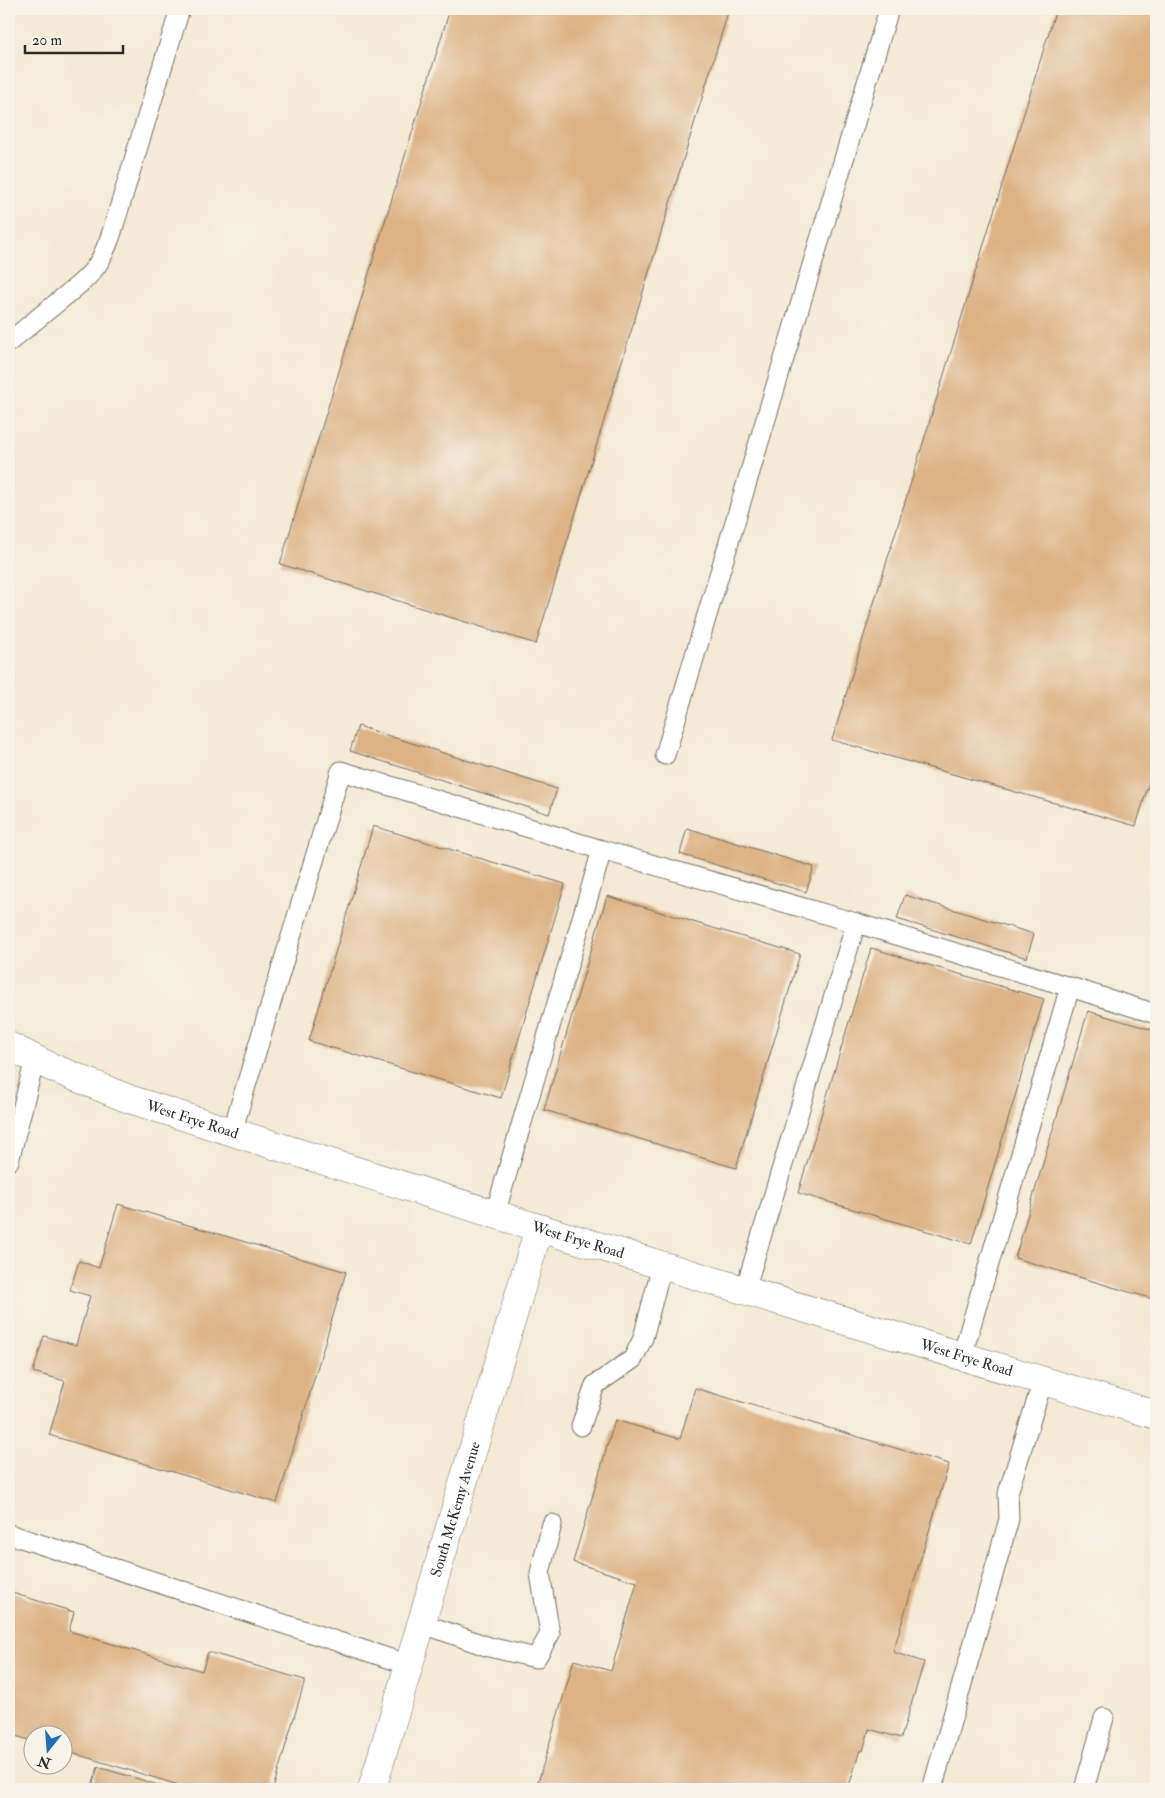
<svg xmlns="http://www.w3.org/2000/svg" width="1165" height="1798" viewBox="0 0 1165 1798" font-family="'IM FELL Double Pica',serif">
	<rect width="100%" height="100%" fill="#f7f3e8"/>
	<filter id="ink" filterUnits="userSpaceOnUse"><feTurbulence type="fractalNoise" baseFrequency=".02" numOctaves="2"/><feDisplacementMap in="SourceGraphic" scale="10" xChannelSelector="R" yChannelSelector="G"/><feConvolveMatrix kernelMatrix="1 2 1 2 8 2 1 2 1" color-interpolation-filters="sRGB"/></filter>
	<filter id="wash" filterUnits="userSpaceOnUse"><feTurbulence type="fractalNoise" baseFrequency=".0096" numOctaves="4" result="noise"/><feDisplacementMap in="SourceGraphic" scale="20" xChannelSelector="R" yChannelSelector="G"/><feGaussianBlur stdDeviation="1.12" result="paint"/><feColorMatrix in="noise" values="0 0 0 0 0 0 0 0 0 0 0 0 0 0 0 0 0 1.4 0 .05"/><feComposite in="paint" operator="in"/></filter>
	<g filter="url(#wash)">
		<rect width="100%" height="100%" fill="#f4e9d4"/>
		<g id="blocks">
			<g fill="#ddb285">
				<polygon points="450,9 729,9 536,644 280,564"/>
				<polygon points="1056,9 1156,9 1156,759 1136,826 832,740"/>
				<polygon points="358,726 557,789 549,814 350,751"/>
				<polygon points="373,826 565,884 501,1098 309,1041"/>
				<polygon points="687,828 814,867 806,892 680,854"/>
				<polygon points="905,895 1034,934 1027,958 897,919"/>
				<polygon points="607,896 800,954 736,1168 544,1110"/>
				<polygon points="871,948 1044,999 971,1244 798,1193"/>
				<polygon points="1088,1011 1156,1031 1156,1300 1015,1258"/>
				<polygon points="118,1204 346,1272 277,1503 49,1435 65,1381 33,1372 44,1336 76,1345 90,1296 70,1290 79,1261 99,1268"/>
				<polygon points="695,1388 949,1464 893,1652 924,1662 901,1738 869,1729 863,1751 860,1750 848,1789 536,1789 574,1660 611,1671 637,1582 573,1562 615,1420 680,1439"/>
				<polygon points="9,1592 74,1612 69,1631 202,1671 208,1652 305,1680 273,1789 192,1789 62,1750 62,1736 32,1736 32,1741 9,1734"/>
				<polygon points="98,1767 172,1789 91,1789"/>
			</g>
		</g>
	</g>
	<g filter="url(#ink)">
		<use href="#blocks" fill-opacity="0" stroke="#716e66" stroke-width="1"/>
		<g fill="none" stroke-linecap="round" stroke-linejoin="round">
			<g stroke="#716e66" stroke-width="21">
				<g id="service">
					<path d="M9,342l73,-60c16,-14 22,-28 29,-47l69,-226"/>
					<polyline points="665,755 889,9"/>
					<polyline points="232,1132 341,771 602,850"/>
					<polyline points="9,1161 35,1059"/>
					<polyline points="495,1214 602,850 856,923"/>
					<polyline points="745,1290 856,923 1070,987"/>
					<polyline points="962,1356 1070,987 1156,1014"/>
					<polyline points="581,1426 595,1385 633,1359 643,1338 662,1265"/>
					<polyline points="9,1534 409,1665"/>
					<polyline points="421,1623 489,1647 536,1658 550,1634 540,1573 552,1524"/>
					<polyline points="932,1789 1009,1519 1008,1493 1043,1380"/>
					<polyline points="1084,1789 1104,1718"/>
				</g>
			</g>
			<g stroke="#716e66" stroke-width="29">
				<g id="minor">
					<path id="s1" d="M9,1046l42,21 78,32 103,33 307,96 617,187"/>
					<path id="s2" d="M372,1789l167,-561"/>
				</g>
			</g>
			<use href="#service" stroke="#fff" stroke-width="19"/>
			<use href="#minor" stroke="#fff" stroke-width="28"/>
		</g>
	</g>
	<g text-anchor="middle" stroke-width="4" stroke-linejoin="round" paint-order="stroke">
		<g font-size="15" fill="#2b2b2b" stroke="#f7f3e8">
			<text dy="5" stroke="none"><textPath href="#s1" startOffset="198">West Frye Road</textPath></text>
			<text dy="5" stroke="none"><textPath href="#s1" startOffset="602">West Frye Road</textPath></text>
			<text dy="5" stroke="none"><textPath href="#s1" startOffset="1008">West Frye Road</textPath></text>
			<text dy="5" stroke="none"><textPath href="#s2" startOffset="292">South McKemy Avenue</textPath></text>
		</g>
	</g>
	<rect width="1165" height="1798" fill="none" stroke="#f7f3e8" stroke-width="30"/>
	<g transform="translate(48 1750) rotate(197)"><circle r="24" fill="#f7f3e8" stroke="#a5a39c"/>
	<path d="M0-4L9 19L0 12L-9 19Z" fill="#1f6fb2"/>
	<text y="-8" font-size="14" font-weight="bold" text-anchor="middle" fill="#2b2b2b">N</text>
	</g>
	<path d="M25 45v8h98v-8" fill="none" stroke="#2b2b2b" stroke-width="2.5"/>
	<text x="32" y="45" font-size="15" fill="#2b2b2b" stroke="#f7f3e8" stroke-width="4" paint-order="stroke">20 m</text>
</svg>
